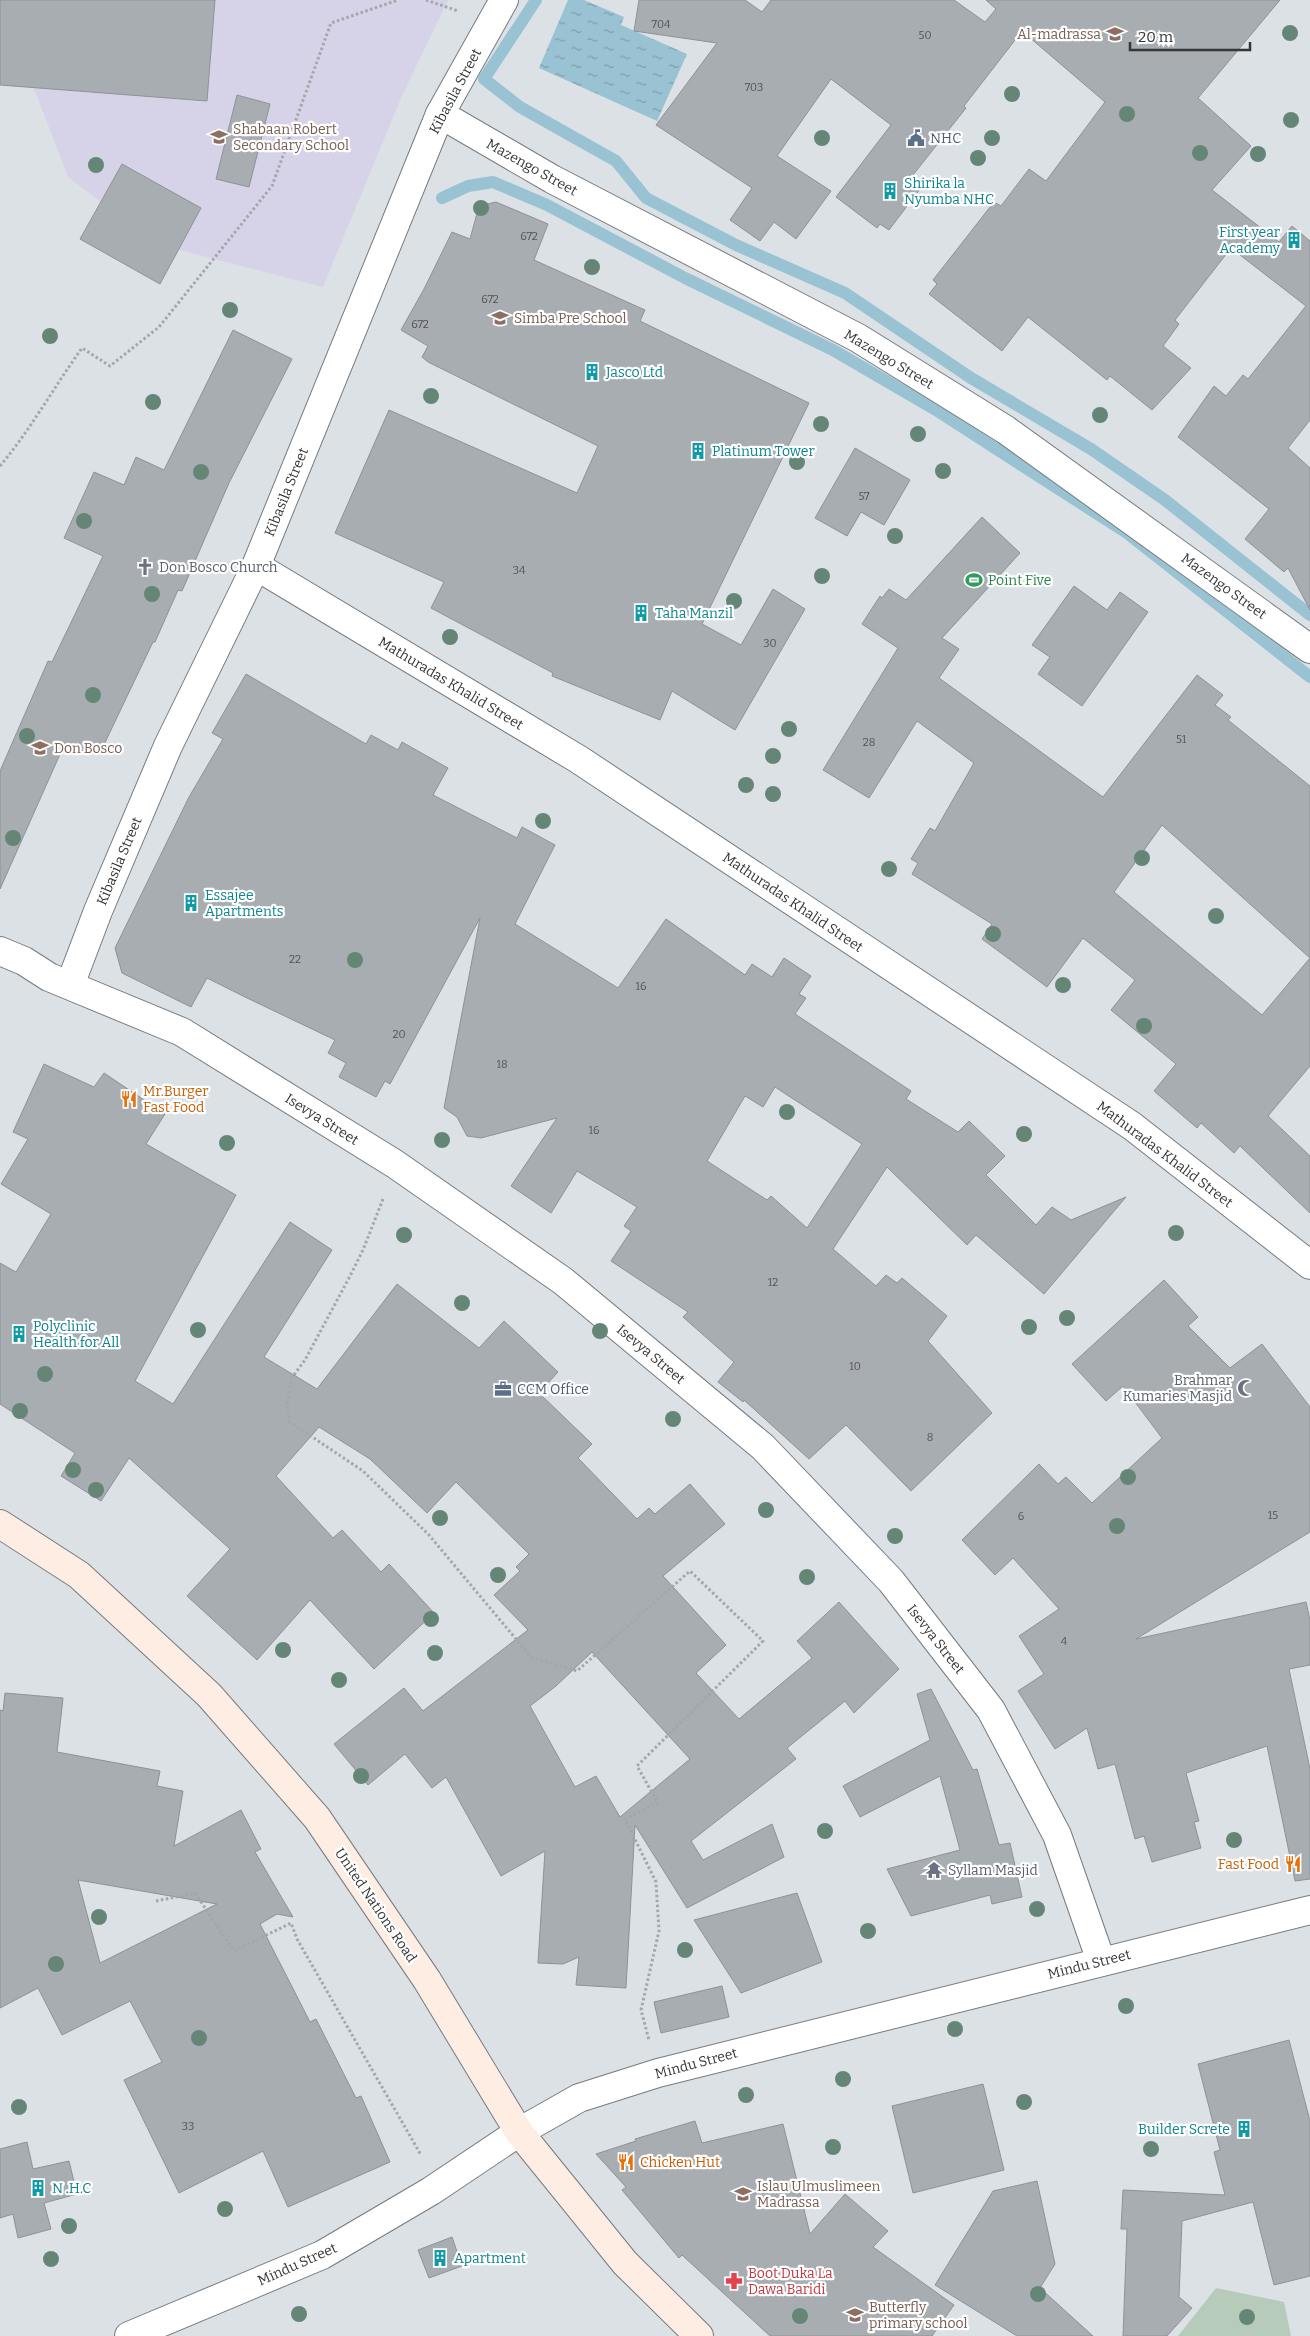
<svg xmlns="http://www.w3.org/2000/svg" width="1310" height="2336" viewBox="0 0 1310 2336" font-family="Bitter,serif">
	<defs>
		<pattern id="water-ripples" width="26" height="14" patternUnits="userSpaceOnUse" patternTransform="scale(1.25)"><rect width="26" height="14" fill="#99c2d3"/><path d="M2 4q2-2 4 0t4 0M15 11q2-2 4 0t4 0" fill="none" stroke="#7e9eac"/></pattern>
	</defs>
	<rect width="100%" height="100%" fill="#dce1e6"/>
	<polygon fill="#d6d3e9" points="0,0 448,0 401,98 323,287 156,244 68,177"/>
	<polygon fill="#b7cbbb" points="1216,2288 1284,2302 1291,2336 1178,2336"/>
	<polygon fill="url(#water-ripples)" points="568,0 584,0 624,17 621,25 687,54 657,121 539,68"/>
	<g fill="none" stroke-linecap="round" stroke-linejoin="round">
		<g stroke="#99c2d3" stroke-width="12">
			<polyline points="536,0 484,79 520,107 616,161 646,198 736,245 845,293 971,378 1091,449 1165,500 1310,615"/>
			<polyline points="442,198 468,186 493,182 547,205 685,278 833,350 936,410 1127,533 1310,677"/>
		</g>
	</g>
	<g fill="#a8adb1" stroke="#8e9297" fill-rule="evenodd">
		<polygon points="0,0 215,0 207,101 0,85"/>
		<polygon points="639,0 745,0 762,12 771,0 954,0 985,22 996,9 986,0 1280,0 1198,98 1251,146 1212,190 1279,242 1292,226 1310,241 1310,420 1288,448 1310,468 1310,610 1288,568 1284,572 1245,539 1269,509 1178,437 1214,386 1226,396 1243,375 1248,379 1306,306 1231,248 1175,320 1179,324 1163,346 1191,368 1152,410 1110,376 1107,380 1028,317 1002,351 929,294 937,284 933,280 994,202 1001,206 1029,169 1046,181 1105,102 1022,31 964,106 966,108 909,180 920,189 889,230 880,224 877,228 836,197 891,125 831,79 777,156 831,191 796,239 774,222 760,241 730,220 752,188 656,125 717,43 634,31"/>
		<polygon points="237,95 270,104 249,187 216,179"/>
		<polygon points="122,164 201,208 160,284 80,239"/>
		<polygon points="496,202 548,224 534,260 645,310 640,321 809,403 702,624 741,645 773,589 805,609 735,730 672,691 660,720 552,676 553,673 431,608 444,582 335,533 389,410 577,493 598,446 428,362 422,357 428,346 401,330 424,289 452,232 470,239 479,206"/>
		<polygon points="233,330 292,359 229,483 182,591 178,590 155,642 153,642 100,753 85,746 83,751 65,743 0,889 0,771 48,661 52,662 103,556 64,538 94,472 124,485 136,457 164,470"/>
		<polygon points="855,448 910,480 884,525 861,512 847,536 815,518"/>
		<path d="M982,517l38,36 -78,85 17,11 -20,29 164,119 94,-122 26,20 -8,10 16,12 -3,3 82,66v280l-42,50 42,40v57l-70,-67 -6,7 -33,-30 -4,5 -43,-37 22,-27 -65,-54 24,-30 -52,-42 -36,49 -65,-48 10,-15 -80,-50 6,-11 -7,-4 19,-31 5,3 39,-68 -57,-42 -48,77 -46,-28 75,-122 -36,-24 18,-28 2,2 7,-9 17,11zM1162,825l148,133 -48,57 -148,-123z"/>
		<polygon points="1074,586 1107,610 1120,592 1148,612 1082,706 1038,674 1050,657 1032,645"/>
		<path d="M246,674l120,70 5,-9 27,15 4,-8 46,26 -15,27 84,43 5,-11 33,18 -40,79 103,64 48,-69 79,56 7,-11 20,13 12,-19 27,18 -12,18 7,4 -11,16 116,77 -5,8 52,33 11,-11 36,35 -19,19 50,50 16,-18 19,13 55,-23 -82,97 -68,-59 -9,10 -80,-78 -54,82 43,37 10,-11 11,8 5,-5 45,38 -19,25 64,72 -81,78 -65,-66 -37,34 -65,-59 -1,2 -25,-20 16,-20 -51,-45 5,-5 -77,-51 20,-30 -7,-5 13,-19 -60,-36 -26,42 -40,-27 46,-68 -76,20 -14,-2 -10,-19 -13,-9 36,-190 -90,166 -5,-3 -9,16 -37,-20 7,-14 -18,-10 7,-13 -90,-43 -38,-19 -16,29 -69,-34 -7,-25 74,-151 34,-58 -11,-6zM775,1087l87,57 -55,84 -36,-32 -4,4 -60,-39 38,-65 18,11z"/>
		<path d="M44,1064l50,23 10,-14 61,41 -19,30 90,51 -101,186 38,23 117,-182 42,28 -68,107 53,32 80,-105 82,64 25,-27 54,51 -19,21 53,51 -14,14 59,61 12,-11 6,6 35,-30 35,40 -62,52 63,69 -30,28 43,46 73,-61 -15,-17 42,-39 60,67 -45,44 -9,-12 -58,47 9,11 -105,82 12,19 69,-36 12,33 -97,51 -52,-83 -9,163 -50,-3 3,-28 -16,7 -25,-1 7,-112 -44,25 -55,-99 -14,11 -27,-34 -37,31 -34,-41 70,-56 19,23 105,-81 -34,-35 26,-24 -4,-4 13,-13 -73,-72 -29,31 -57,-54 -51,-32 -43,49 57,62 9,-8 39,42 8,-8 45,49 -60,56 -64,-69 -53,60 -70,-64 43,-47 -101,-91 -28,43 -40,-25 14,-23 -75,-49v-141l16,9 35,-58 -50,-30 27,-45 -15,-7zM592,1652l98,107 -70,58 -24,-41 -21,11 -45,-81 26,-20z"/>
		<polygon points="1164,1280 1198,1317 1188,1326 1230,1368 1262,1344 1310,1407 1310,1532 1136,1639 1306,1602 1310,1620 1310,1665 1289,1669 1310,1769 1310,1879 1295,1881 1267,1746 1186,1773 1199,1821 1194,1822 1201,1848 1152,1862 1144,1836 1135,1839 1115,1764 1098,1769 1087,1728 1055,1749 1018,1691 1044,1674 1019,1636 1059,1609 1013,1558 995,1575 962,1540 1039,1464 1058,1484 1066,1477 1092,1503 1162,1438 1123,1386 1106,1401 1072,1364"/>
		<polygon points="931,1689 973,1770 977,1769 999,1845 1010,1843 1022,1897 992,1904 990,1895 911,1916 887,1869 960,1850 940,1776 860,1817 843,1786 930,1740 917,1694"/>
		<path d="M5,1693l58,5 -6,54 103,19 -3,15 26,5 -9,55 67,-36 20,39 -6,3 38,65 -16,-3 -17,10 50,98 6,-3 40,79 5,-2 29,66 -102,45 -25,-56 -84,42 -55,-113 38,-18 -32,-61 -68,34 -24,-47 -38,20v-298l3,1zM78,1880l139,24 -117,59z"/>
		<polygon points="797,1893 822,1962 741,1993 694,1920"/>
		<polygon points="722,1986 729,2017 661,2033 654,2002"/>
		<polygon points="1289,2040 1310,2121 1310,2276 1274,2285 1253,2202 1182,2221 1179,2297 1192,2308 1167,2336 1123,2336 1127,2229 1121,2229 1123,2190 1225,2195 1214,2152 1220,2150 1198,2064"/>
		<polygon points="983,2084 1004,2170 913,2193 892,2106"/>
		<polygon points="695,2121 702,2143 783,2124 810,2234 845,2194 888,2231 873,2247 954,2305 932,2336 770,2336 682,2255 679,2258 622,2190 626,2187 596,2154 636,2141 635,2139"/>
		<polygon points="27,2142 33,2169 69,2161 77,2194 44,2203 51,2229 18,2238 13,2214 0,2218 0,2149"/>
		<polygon points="1037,2181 1055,2264 1040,2288 1093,2336 1017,2336 935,2285 993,2191"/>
		<polygon points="452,2237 462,2266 429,2278 418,2250"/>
	</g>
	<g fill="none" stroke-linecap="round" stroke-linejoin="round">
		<g stroke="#767b7f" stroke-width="30">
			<g id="street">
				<polyline points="440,114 552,179 858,338 1006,430 1310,649"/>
				<polyline points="256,566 578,759 1132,1126 1310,1265"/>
				<polyline points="0,951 24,961 49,977 182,1032 395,1164 563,1281 763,1447 891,1581 991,1710 1057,1835 1101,1961"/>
				<polyline points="70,985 98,911 168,746 256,566 440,114 504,0"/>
				<polyline points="129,2336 322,2255 431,2191 519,2132 579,2098 658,2073 1310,1910"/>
			</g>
		</g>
		<g stroke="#767b7f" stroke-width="30">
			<polyline id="secondary" points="0,1524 79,1575 209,1695 317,1818 427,1980 519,2132 625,2263 699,2336"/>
		</g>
		<g stroke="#a3a7ab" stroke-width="3" stroke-dasharray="2.5 2.5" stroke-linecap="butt">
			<polyline points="426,0 458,11"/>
			<path d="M0,466c31,-37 54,-79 82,-118l28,18 49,-39 113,-141 59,-163 67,-23"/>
			<polyline points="383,1199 363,1250 349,1278 305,1360 291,1379 287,1408 290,1422 363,1471 429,1535 531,1657 577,1671 690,1571 763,1641 637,1766 658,1803 625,1819 656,1882 659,1931 641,2010 649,2040"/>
			<polyline points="156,1901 195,1893 234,1951 291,1923 297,1939 421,2155"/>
		</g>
		<use href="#street" stroke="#fff" stroke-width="28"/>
		<use href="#secondary" stroke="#feede2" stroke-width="28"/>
	</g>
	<g fill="#658676">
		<circle cx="1290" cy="33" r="8"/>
		<circle cx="1012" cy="94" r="8"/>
		<circle cx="1127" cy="114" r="8"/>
		<circle cx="1291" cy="120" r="8"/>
		<circle cx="822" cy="138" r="8"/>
		<circle cx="992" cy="138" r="8"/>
		<circle cx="1200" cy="153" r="8"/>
		<circle cx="1258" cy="154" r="8"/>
		<circle cx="978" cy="158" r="8"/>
		<circle cx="96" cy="165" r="8"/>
		<circle cx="481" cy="208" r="8"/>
		<circle cx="592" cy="267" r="8"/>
		<circle cx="230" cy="310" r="8"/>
		<circle cx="50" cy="336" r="8"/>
		<circle cx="431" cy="396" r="8"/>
		<circle cx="153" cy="402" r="8"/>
		<circle cx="1100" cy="415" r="8"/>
		<circle cx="821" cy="424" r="8"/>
		<circle cx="918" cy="434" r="8"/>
		<circle cx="797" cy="462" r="8"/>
		<circle cx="943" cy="471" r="8"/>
		<circle cx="201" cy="472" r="8"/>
		<circle cx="84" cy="521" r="8"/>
		<circle cx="895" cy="536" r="8"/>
		<circle cx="822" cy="576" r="8"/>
		<circle cx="152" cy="594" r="8"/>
		<circle cx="734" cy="601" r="8"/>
		<circle cx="450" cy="637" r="8"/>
		<circle cx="93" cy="695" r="8"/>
		<circle cx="789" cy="729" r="8"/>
		<circle cx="27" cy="736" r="8"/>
		<circle cx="773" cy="756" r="8"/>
		<circle cx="746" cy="785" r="8"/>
		<circle cx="773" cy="794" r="8"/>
		<circle cx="543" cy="821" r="8"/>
		<circle cx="13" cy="838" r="8"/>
		<circle cx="1142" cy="858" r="8"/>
		<circle cx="889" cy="869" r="8"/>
		<circle cx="1216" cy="916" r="8"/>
		<circle cx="993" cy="934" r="8"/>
		<circle cx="355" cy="960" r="8"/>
		<circle cx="1063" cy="985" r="8"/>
		<circle cx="1144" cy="1026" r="8"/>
		<circle cx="787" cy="1112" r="8"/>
		<circle cx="1024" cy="1134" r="8"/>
		<circle cx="442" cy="1140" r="8"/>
		<circle cx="227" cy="1143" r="8"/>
		<circle cx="1176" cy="1233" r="8"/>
		<circle cx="404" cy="1235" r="8"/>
		<circle cx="462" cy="1303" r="8"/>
		<circle cx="1067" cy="1318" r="8"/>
		<circle cx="1029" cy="1327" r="8"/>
		<circle cx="198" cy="1330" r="8"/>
		<circle cx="600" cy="1331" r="8"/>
		<circle cx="45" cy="1374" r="8"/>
		<circle cx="20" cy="1411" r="8"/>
		<circle cx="673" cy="1419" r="8"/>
		<circle cx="73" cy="1470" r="8"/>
		<circle cx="1128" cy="1477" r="8"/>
		<circle cx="96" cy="1490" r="8"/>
		<circle cx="766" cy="1510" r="8"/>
		<circle cx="440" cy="1518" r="8"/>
		<circle cx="1117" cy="1526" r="8"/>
		<circle cx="895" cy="1536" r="8"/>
		<circle cx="498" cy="1575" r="8"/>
		<circle cx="807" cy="1577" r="8"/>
		<circle cx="431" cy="1619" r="8"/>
		<circle cx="283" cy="1650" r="8"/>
		<circle cx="435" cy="1653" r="8"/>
		<circle cx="339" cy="1680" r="8"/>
		<circle cx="361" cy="1776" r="8"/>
		<circle cx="825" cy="1831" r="8"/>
		<circle cx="1234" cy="1840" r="8"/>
		<circle cx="1037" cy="1909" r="8"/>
		<circle cx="99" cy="1917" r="8"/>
		<circle cx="868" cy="1931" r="8"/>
		<circle cx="685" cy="1950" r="8"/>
		<circle cx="56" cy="1964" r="8"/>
		<circle cx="1126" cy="2006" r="8"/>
		<circle cx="955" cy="2029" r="8"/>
		<circle cx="199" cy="2038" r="8"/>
		<circle cx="843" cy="2079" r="8"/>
		<circle cx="746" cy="2095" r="8"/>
		<circle cx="1024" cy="2102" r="8"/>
		<circle cx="19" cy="2107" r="8"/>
		<circle cx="833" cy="2147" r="8"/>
		<circle cx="1151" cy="2149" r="8"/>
		<circle cx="225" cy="2209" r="8"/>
		<circle cx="69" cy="2226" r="8"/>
		<circle cx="51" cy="2259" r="8"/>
		<circle cx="1038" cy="2294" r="8"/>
		<circle cx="299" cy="2314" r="8"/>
		<circle cx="800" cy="2316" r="8"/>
		<circle cx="1247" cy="2317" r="8"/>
	</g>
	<defs>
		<g id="school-bare" transform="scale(1.35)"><path d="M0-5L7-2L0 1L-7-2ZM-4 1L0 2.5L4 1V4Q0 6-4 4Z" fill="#8d6e63" stroke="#fff" stroke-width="2.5" paint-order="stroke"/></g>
		<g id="civic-bare" transform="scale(1.35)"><path d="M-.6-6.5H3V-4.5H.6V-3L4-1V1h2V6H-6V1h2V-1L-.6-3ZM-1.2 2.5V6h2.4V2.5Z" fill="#5c6f8a" stroke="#fff" stroke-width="2.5" paint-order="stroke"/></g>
		<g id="building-bare" transform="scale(1.35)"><path d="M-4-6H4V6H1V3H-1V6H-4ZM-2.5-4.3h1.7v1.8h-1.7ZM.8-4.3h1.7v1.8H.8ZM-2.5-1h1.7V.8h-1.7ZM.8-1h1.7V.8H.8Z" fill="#0f9aa8" stroke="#fff" stroke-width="2.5" paint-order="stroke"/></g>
		<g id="church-bare" transform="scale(1.35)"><path d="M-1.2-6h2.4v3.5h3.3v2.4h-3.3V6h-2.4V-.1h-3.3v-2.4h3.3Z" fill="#6b7280" stroke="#fff" stroke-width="2.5" paint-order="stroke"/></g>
		<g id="stadium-bare" transform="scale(1.35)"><path d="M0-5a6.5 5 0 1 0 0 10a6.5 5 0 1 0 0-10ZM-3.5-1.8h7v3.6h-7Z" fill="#2e9e5b" stroke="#fff" stroke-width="2.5" paint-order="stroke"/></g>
		<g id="restaurant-bare" transform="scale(1.35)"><path d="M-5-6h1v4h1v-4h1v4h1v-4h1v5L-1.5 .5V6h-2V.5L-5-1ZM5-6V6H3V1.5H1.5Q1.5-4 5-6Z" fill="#e8710a" stroke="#fff" stroke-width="2.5" paint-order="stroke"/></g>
		<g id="mosque-bare" transform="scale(1.35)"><path d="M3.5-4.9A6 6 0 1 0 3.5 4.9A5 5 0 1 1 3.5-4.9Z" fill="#6b7280" stroke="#fff" stroke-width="2.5" paint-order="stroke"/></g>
		<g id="office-bare" transform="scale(1.35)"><path d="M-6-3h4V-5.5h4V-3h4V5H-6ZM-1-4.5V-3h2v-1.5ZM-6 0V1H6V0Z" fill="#5c6f8a" stroke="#fff" stroke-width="2.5" paint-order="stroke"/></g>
		<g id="temple-bare" transform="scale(1.35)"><path d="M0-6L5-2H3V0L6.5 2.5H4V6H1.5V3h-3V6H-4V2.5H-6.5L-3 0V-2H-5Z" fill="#6b7280" stroke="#fff" stroke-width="2.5" paint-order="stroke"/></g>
		<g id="pharmacy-bare" transform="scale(1.35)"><path d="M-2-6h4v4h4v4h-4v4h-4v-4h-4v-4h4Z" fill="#e0444e" stroke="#fff" stroke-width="2.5" paint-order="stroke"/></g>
	</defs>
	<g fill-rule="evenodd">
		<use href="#school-bare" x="1115" y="34"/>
		<use href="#school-bare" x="219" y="137"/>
		<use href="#civic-bare" x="916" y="138"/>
		<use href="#building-bare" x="890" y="191"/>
		<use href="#building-bare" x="1294" y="240"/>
		<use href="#school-bare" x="500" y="318"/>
		<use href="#building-bare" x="592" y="372"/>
		<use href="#building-bare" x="698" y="451"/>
		<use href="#church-bare" x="145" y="567"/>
		<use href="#stadium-bare" x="974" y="580"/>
		<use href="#building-bare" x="641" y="613"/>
		<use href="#school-bare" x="40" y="748"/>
		<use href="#building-bare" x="191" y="903"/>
		<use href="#restaurant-bare" x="129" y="1099"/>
		<use href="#building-bare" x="19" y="1334"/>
		<use href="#mosque-bare" x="1246" y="1388"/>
		<use href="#office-bare" x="503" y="1389"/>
		<use href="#restaurant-bare" x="1293" y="1864"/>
		<use href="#temple-bare" x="934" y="1870"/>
		<use href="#building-bare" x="1244" y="2129"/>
		<use href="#restaurant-bare" x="626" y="2162"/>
		<use href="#building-bare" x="38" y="2188"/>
		<use href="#school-bare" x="743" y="2194"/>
		<use href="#building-bare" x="440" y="2258"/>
		<use href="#pharmacy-bare" x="734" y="2281"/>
		<use href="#school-bare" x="855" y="2315"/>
	</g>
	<g text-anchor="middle" stroke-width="4.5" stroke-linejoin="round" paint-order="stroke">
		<g font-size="11" fill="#515456">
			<text x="661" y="28">704</text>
			<text x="925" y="39">50</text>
			<text x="754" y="91">703</text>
			<text x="529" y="240">672</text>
			<text x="490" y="303">672</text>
			<text x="420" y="328">672</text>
			<text x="864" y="500">57</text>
			<text x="519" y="574">34</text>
			<text x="770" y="647">30</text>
			<text x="1181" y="743">51</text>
			<text x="869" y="746">28</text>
			<text x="295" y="963">22</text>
			<text x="641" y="990">16</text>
			<text x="399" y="1038">20</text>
			<text x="502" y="1068">18</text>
			<text x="594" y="1134">16</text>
			<text x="773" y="1286">12</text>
			<text x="855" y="1370">10</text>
			<text x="930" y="1441">8</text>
			<text x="1273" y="1519">15</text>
			<text x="1021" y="1520">6</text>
			<text x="1064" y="1645">4</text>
			<text x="188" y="2130">33</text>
		</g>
		<g font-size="14" fill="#785e54" stroke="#fff" text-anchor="start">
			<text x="1101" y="39" text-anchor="end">Al-madrassa</text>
			<text x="233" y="134">Shabaan Robert<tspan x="233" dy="16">Secondary School</tspan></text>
			<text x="514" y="323">Simba Pre School</text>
			<text x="54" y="753">Don Bosco</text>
			<text x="757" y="2191">Islau Ulmuslimeen<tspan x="757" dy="16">Madrassa</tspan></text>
			<text x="869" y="2312">Butterfly<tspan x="869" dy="16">primary school</tspan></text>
		</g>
		<g font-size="14" fill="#343637" stroke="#fff">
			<text transform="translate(455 91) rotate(-62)" y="5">Kibasila Street</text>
			<text transform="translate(532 167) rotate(29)" y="5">Mazengo Street</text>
			<text transform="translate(889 359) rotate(31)" y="5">Mazengo Street</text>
			<text transform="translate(286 492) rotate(-68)" y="5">Kibasila Street</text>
			<text transform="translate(1224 586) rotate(36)" y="5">Mazengo Street</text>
			<text transform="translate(451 683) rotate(31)" y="5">Mathuradas Khalid Street</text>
			<text transform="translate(119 861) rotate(-67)" y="5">Kibasila Street</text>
			<text transform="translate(793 902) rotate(34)" y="5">Mathuradas Khalid Street</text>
			<text transform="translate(322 1119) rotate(32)" y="5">Isevya Street</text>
			<text transform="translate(1165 1154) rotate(37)" y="5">Mathuradas Khalid Street</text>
			<text transform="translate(651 1354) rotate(40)" y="5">Isevya Street</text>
			<text transform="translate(936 1639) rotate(52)" y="5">Isevya Street</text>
			<text transform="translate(376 1905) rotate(56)" y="5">United Nations Road</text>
			<text transform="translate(1089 1964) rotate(-14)" y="5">Mindu Street</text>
			<text transform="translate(696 2063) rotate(-15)" y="5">Mindu Street</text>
			<text transform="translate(297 2264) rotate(-24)" y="5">Mindu Street</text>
		</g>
		<g font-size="14" fill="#4e5e75" stroke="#fff" text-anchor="start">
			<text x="930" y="143">NHC</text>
			<text x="517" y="1394">CCM Office</text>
		</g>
		<g font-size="14" fill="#0d838f" stroke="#fff" text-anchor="start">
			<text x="904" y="188">Shirika la<tspan x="904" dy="16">Nyumba NHC</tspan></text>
			<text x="1280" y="237" text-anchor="end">First year<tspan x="1280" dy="16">Academy</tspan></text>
			<text x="606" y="377">Jasco Ltd</text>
			<text x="712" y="456">Platinum Tower</text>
			<text x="655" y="618">Taha Manzil</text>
			<text x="205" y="900">Essajee<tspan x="205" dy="16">Apartments</tspan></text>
			<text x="33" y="1331">Polyclinic<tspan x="33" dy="16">Health for All</tspan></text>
			<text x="1230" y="2134" text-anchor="end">Builder Screte</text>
			<text x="52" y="2193">N .H.C</text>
			<text x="454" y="2263">Apartment</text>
		</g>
		<g font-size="14" fill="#5b616d" stroke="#fff" text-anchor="start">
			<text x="159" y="572">Don Bosco Church</text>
			<text x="1232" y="1385" text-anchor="end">Brahmar<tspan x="1232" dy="16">Kumaries Masjid</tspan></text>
			<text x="948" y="1875">Syllam Masjid</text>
		</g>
		<g font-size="14" fill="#27864d" stroke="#fff" text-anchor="start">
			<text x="988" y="585">Point Five</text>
		</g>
		<g font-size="14" fill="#c56008" stroke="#fff" text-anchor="start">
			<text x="143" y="1096">Mr.Burger<tspan x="143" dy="16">Fast Food</tspan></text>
			<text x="1279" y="1869" text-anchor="end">Fast Food</text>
			<text x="640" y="2167">Chicken Hut</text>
		</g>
		<g font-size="14" fill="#be3a42" stroke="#fff" text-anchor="start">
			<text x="748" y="2278">Boot Duka La<tspan x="748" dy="16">Dawa Baridi</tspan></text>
		</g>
	</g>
	<path d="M1130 42v8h120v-8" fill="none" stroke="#343637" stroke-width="2.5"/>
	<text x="1138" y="42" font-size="15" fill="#343637" stroke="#ffffff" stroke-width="4" paint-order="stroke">20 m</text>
</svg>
